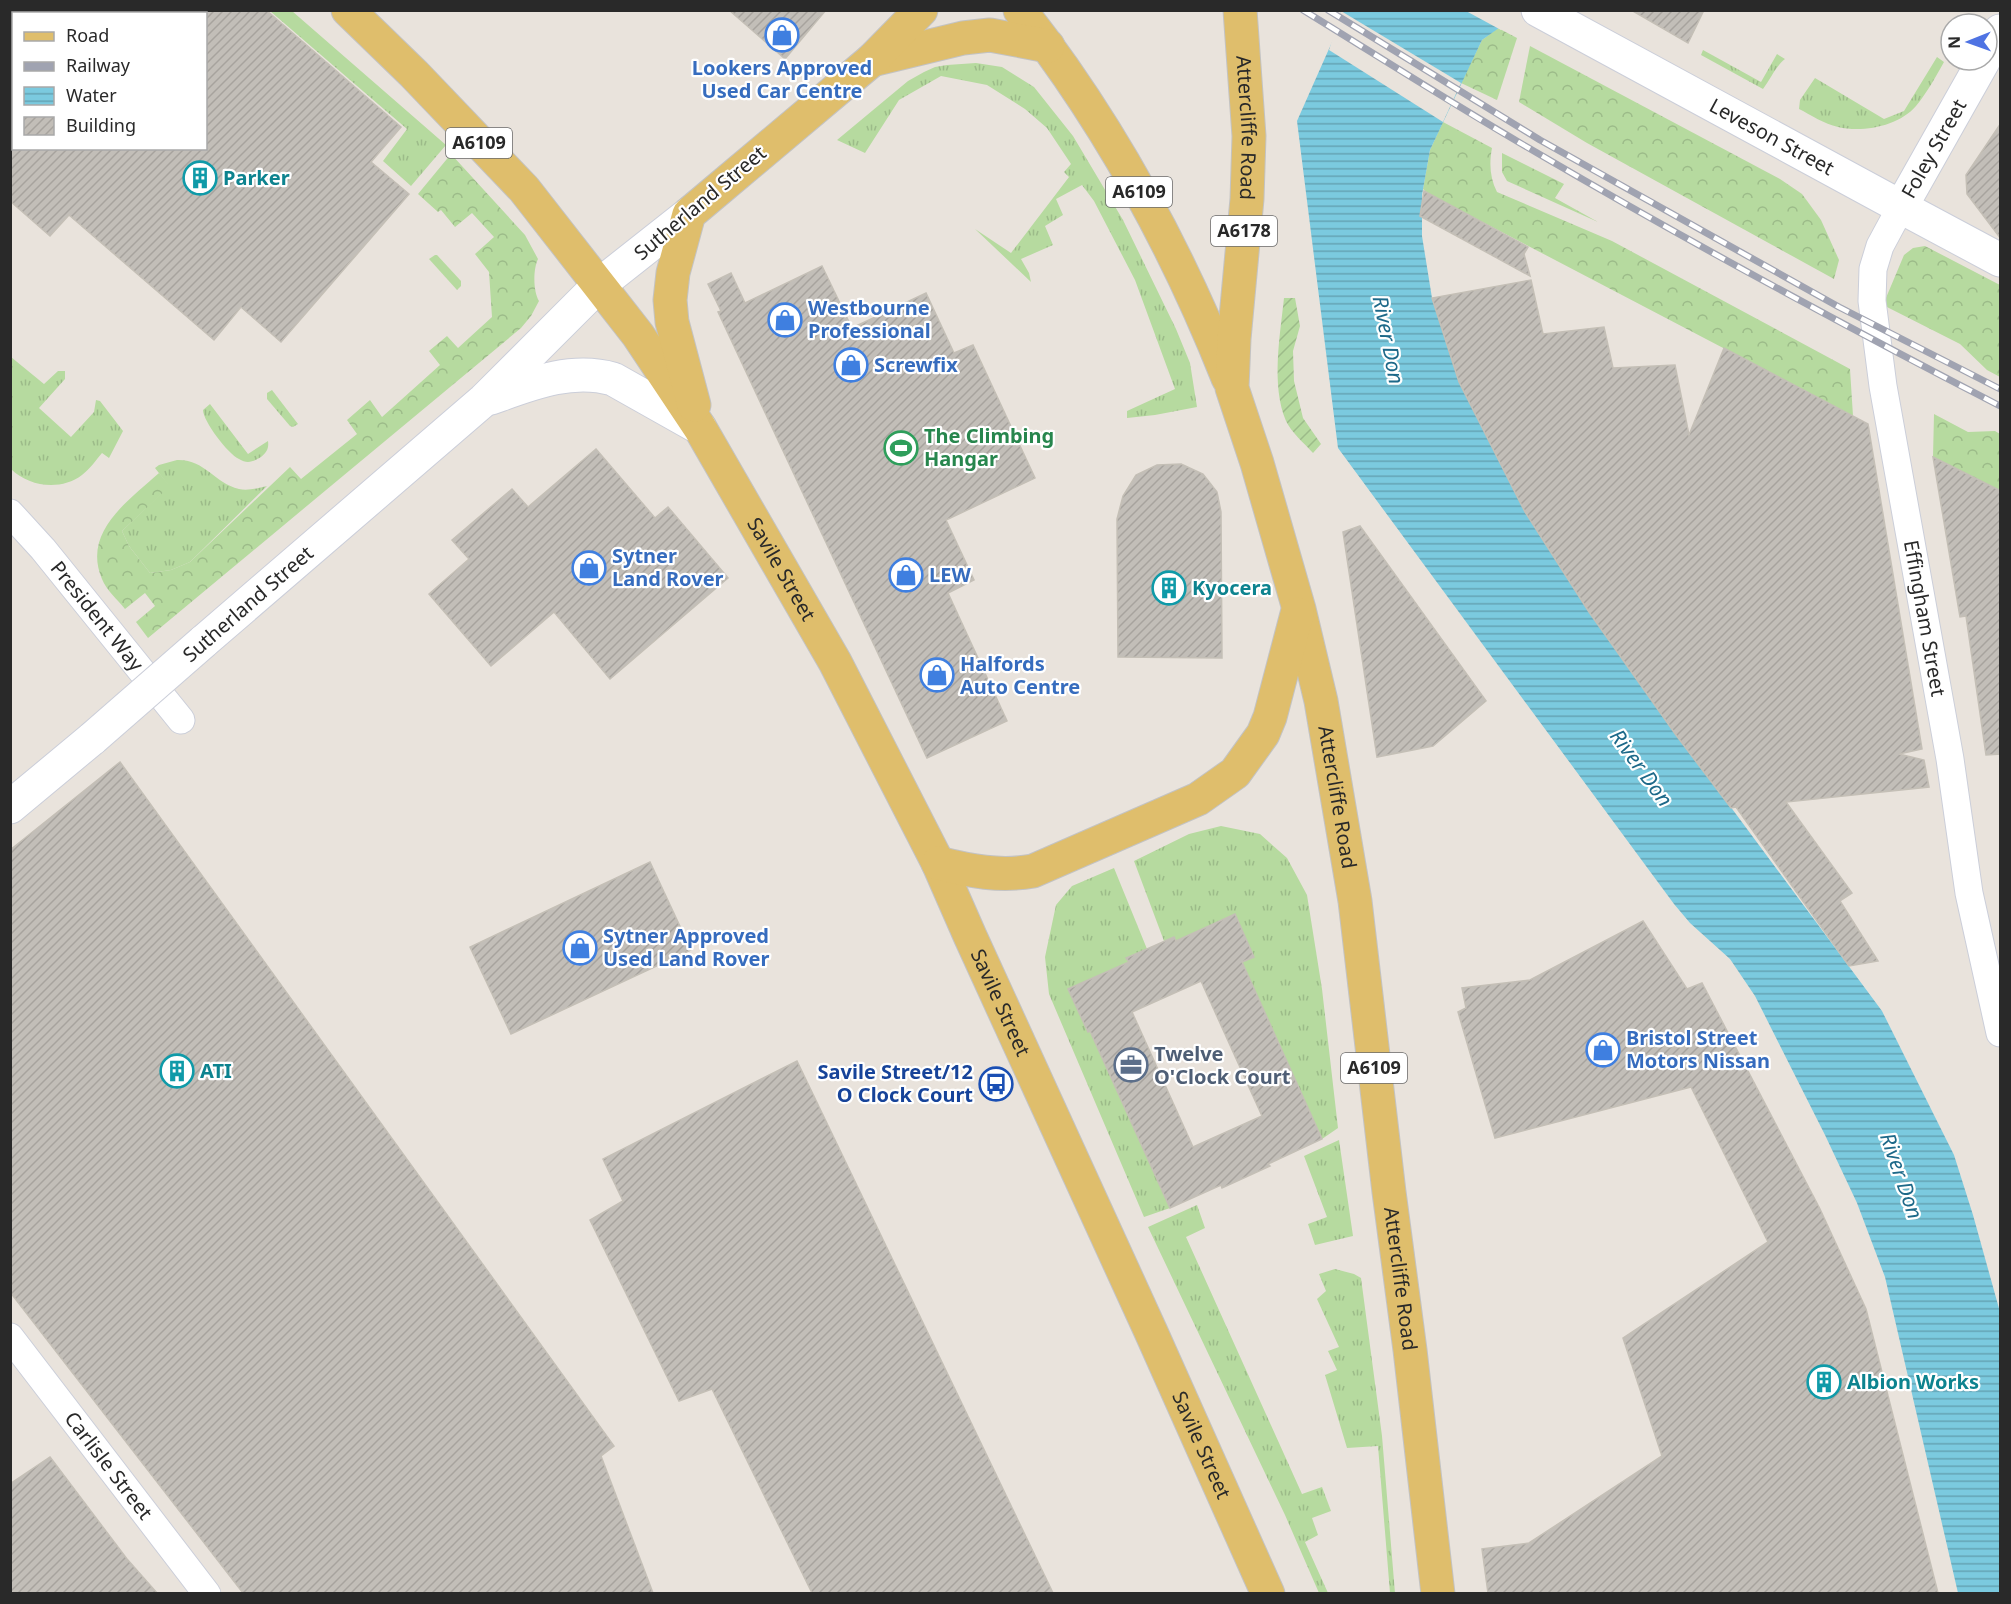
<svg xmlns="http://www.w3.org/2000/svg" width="2011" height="1604" viewBox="0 0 2011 1604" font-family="'Noto Sans',sans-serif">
	<defs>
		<pattern id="grass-tufts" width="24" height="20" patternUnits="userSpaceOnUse" patternTransform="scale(1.5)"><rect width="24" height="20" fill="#b6da9f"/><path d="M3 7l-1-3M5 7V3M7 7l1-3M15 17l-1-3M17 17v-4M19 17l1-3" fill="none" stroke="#9cbb89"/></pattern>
		<pattern id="forest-crowns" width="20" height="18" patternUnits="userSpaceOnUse" patternTransform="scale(1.5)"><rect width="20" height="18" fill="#b6da9f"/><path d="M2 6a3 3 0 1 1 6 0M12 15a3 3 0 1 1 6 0" fill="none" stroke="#9cbb89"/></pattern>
		<pattern id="garden-furrows" width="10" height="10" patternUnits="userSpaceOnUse" patternTransform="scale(1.5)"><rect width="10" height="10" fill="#b6da9f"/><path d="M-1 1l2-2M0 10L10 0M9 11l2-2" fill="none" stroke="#9cbb89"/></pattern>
		<pattern id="water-rules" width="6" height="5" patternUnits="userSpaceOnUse" patternTransform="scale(1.5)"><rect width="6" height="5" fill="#7bcadf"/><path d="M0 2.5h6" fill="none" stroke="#65a4b5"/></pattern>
		<pattern id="building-hatch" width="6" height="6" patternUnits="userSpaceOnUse" patternTransform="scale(1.5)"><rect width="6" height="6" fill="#c2beb8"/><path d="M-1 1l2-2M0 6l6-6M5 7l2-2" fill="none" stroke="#a7a39e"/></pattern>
	</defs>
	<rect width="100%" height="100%" fill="#e9e3dc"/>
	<g fill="url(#grass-tufts)">
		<polygon points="270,11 292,11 446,145 411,186 383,161 407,129"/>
		<path d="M1703,50l58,32 16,-28 8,5c-9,7 -15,21 -22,30l-62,-34z"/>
		<path d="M1937,57l7,5c-8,14 -17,31 -28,44 -17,20 -53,27 -78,21 -14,-3 -27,-12 -39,-18l1,-9 15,-22 69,41 20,-8z"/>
		<polygon points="976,63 1002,67 1034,87 1073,136 1123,220 1176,329 1190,363 1197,407 1155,415 1127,418 1127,411 1175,389 1135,280 1094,201 1082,185 1056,199 1063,215 1045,226 1053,245 1021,259 1029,273 1031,282 975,229 1011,253 1069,177 1064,172 1071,164 1047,128 1025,109 987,85 941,76 899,100 865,153 837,140 908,81 924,72 935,67 947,65"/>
		<polygon points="435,255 437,255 461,281 461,286 457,290 429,259"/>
		<path d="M11,357l33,27 14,-13h7v8l-26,29 32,29 23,-25 2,-12 4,1 23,30 -14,27 -7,-5c-6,7 -12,16 -20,22 -21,16 -53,12 -71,-6z"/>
		<polygon points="272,390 298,424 293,427 290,426 267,399 267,393"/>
		<path d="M210,404l38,50 20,-13c1,7 -1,11 -7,16 -8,5 -14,7 -22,2 -11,-5 -36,-38 -36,-49z"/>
		<path d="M177,460c28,-1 37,23 62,29 9,2 20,-1 28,-3l-77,76 -19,8 -21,3 -21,-27 -7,-15 47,-45 -14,-18 4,-3z"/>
		<polygon points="1221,826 1260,834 1287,858 1307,895 1322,989 1338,1128 1322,1139 1242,962 1254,957 1235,914 1176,941 1174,937 1164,941 1134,861 1189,834"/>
		<polygon points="1114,868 1147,949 1127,958 1129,962 1069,989 1088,1032 1093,1030 1170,1208 1144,1217 1049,994 1045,957 1056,905 1072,886"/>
		<polygon points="1339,1140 1353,1236 1315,1245 1308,1224 1327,1217 1304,1156"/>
		<polygon points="1197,1205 1205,1228 1186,1237 1302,1494 1322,1487 1331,1511 1312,1518 1318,1535 1305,1542 1328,1593 1319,1593 1285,1515 1148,1227"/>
		<polygon points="1335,1269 1354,1274 1361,1278 1382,1436 1395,1593 1390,1593 1378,1446 1347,1448 1325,1375 1337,1370 1328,1351 1339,1347 1317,1299 1326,1291 1319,1274"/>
	</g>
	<g fill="url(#forest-crowns)">
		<polygon points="1498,28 1517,38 1497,100 1461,83 1482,40"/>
		<polygon points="1530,46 1780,179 1802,194 1821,220 1839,260 1834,279 1587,143 1519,102"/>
		<path d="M1443,122l49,26c-3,16 -2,30 5,44l115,49 238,128 3,47 -424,-222 -6,-5 7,-39z"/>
		<polygon points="1502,153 1564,184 1555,198 1598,222 1507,181 1502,172"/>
		<path d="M451,154l74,81 13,24c-5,10 -5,32 1,42l-8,15 -10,12 -373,310 -12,-16 19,-16 -10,-13 -20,16c-7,-9 -19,-19 -23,-30 -20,-47 26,-78 57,-106l11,13 -48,45 7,15 21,27 21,-3 19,-8 100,-95 11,12 56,-45 -10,-14 23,-20 12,17 58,-52 -11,-14 18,-15 11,12 34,-31 -3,-45 -14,-18 19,-17 -22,-24 -17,14 -14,-17 -3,2 -20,-18z"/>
		<polygon points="1925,246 2000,285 2000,377 1987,370 1960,344 1883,305 1904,255 1913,248"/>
		<polygon points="1934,414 1968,432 1995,431 2000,434 2000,491 1933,457"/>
	</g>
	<path fill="url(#garden-furrows)" d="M1284,298h11l5,28 -7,25 1,30 9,37 18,26 -8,9c-9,-10 -22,-21 -27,-32 -15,-36 -6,-85 -2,-123z"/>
	<polygon fill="url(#water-rules)" points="1341,11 1523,11 1482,40 1430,150 1422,195 1422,236 1432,298 1462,383 1690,752 1882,1011 1954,1155 1973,1215 2000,1312 2000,1593 1958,1593 1885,1277 1857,1203 1825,1135 1755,996 1730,959 1690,923 1674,904 1338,448 1297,121 1336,33"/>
	<g fill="#e9e3dc">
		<polygon points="1526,10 1501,30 1466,11"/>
		<polygon points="1341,11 1461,83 1443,122 1329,50"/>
	</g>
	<g fill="url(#building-hatch)" stroke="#c4bfb6" stroke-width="1.5" fill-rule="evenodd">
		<polygon points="206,10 266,10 401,127 371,162 409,194 281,342 241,307 214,340 69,215 50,236 10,201 10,148 206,148"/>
		<polygon points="729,10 826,10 785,59"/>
		<polygon points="1631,10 1704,10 1688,43"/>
		<polygon points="2001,123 2001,239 1967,194 1966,175"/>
		<polygon points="1424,191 1528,247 1524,254 1530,276 1420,216"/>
		<polygon points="822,266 852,328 926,293 954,353 973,345 1035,478 946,520 974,580 948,593 1007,721 927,758 718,312 721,311 708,284 731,273 745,303"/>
		<polygon points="1531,280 1543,334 1604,327 1613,368 1675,365 1689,435 1724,348 1868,424 1922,749 1899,754 1924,760 1929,787 1786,802 1852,893 1840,901 1878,961 1849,966 1736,807 1731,808 1676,735 1589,612 1525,512 1459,382 1432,298"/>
		<polygon points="596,449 655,518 668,507 728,578 610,679 554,612 491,666 429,594 469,559 452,540 512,489 528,507"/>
		<polygon points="1933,457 2001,491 2001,754 1986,755 1966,616 1960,617"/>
		<polygon points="1181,464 1203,474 1217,492 1221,512 1222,658 1118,657 1117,519 1123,496 1136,475 1157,465"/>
		<polygon points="1360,526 1486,701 1433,746 1377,757 1343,532"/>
		<polygon points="120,762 614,1446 601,1456 653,1593 243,1593 10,1292 10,850"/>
		<polygon points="650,862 691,950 511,1034 470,947"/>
		<path d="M1235,914l19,43 -12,5 80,177 -54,25 2,2 -48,22 -1,-3 -51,23 -80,-177 -2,1 -20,-43 61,-27 -3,-4 21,-9 27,-12 2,4zM1201,981l61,135 -69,31 -61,-135z"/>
		<polygon points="1643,921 1687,989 1702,983 1820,1209 1866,1309 1938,1593 1488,1593 1482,1549 1529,1543 1662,1456 1623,1338 1768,1242 1691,1087 1495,1138 1458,1012 1466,1008 1462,988 1530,980"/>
		<polygon points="797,1061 1053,1593 812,1593 712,1389 679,1401 590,1220 623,1201 603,1159"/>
		<polygon points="50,1457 127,1559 157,1593 10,1593 10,1484"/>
	</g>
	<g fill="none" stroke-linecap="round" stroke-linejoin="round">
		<g stroke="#cbced9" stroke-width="29">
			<g id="minor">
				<path id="s1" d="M1901,207l-21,39 -7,23 -1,32 11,85 67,373 19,134 31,140"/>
				<path id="s2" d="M10,513l33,36 138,171"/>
				<path id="s3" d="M10,1337l197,257"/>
			</g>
		</g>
		<g stroke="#cbced9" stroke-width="35">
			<polyline id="tertiary" points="1901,207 2000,260"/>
		</g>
		<g stroke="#cbced9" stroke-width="35">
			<g id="secondary">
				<path id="s4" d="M1538,10l363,197 83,-147"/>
				<polyline points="1987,54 2000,31"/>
				<path d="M491,398c39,-14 80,-31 122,-19l87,49"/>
				<polyline points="203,642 484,400 599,285 689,214"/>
				<polyline points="10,807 93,738"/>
			</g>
		</g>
		<g stroke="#c3c3c3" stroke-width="35">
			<g id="primary">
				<path id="s5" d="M348,10l66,64 110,115 114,146 62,93 135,234 103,201 32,73 181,396 117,262"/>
				<path d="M1020,10c87,111 156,237 208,368"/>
				<path id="s6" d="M1240,10l9,126 -2,63 -13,140 -2,49 25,75 42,146 22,92 34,200 34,291 21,158 28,244"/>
				<polyline points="872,60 963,38 990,35 1048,46"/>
				<polyline points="694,405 672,322 670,300 673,273 689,214 872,60 921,10"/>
				<path d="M938,863c32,8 62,14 95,8l165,-72 37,-26 28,-39 7,-17 27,-103"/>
			</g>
		</g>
		<use href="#minor" stroke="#fff" stroke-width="27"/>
		<use href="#tertiary" stroke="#fff" stroke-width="33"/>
		<use href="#secondary" stroke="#fff" stroke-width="33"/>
		<use href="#primary" stroke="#dfbe6c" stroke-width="33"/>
		<g stroke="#a0a3b1" stroke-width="7">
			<g id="rail">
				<path d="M1303,10c78,48 156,98 236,144 152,89 306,172 461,252"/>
				<polyline points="1328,10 1540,140 1839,307 2000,389"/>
			</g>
		</g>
		<use href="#rail" stroke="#fff" stroke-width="4.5" stroke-dasharray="14" stroke-linecap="butt"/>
		<g stroke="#cbced9" stroke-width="35" stroke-linecap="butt">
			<polyline id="secondary-bridge" points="93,738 203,642"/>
		</g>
		<use href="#secondary-bridge" stroke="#fff" stroke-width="33"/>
	</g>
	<defs>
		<g id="shop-ring" transform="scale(1.725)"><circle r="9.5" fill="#fff" stroke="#3f7fe0" stroke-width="1.5"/><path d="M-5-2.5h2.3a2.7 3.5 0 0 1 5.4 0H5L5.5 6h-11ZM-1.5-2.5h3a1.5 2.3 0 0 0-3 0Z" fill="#3f7fe0"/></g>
		<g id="building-ring" transform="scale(1.725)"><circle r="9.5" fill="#fff" stroke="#0f9aa8" stroke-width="1.5"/><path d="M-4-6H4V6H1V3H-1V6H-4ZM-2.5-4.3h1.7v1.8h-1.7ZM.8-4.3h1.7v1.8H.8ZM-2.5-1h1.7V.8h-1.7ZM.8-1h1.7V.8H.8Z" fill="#0f9aa8"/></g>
		<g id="stadium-ring" transform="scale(1.725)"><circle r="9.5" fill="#fff" stroke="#2e9e5b" stroke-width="1.5"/><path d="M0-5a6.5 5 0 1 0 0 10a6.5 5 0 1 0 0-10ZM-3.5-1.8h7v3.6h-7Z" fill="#2e9e5b"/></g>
		<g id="office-ring" transform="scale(1.725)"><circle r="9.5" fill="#fff" stroke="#5c6f8a" stroke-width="1.5"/><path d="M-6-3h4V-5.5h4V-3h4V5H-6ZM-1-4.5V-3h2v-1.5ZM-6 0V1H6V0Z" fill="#5c6f8a"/></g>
		<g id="bus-ring" transform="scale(1.725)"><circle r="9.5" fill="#fff" stroke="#1a4fb4" stroke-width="1.5"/><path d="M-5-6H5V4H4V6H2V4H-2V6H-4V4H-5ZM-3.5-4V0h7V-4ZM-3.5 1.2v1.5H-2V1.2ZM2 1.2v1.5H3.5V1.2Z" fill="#1a4fb4"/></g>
	</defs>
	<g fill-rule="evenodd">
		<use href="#shop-ring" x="782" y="35"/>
		<use href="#building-ring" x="200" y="178"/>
		<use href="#shop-ring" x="785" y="320"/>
		<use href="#shop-ring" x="851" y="365"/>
		<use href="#stadium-ring" x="901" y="448"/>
		<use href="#shop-ring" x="589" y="568"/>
		<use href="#shop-ring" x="906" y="575"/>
		<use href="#building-ring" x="1169" y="588"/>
		<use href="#shop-ring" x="937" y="675"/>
		<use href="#shop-ring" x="580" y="948"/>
		<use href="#shop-ring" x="1603" y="1050"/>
		<use href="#office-ring" x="1131" y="1065"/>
		<use href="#building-ring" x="177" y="1071"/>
		<use href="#bus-ring" x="996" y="1084"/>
		<use href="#building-ring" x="1824" y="1382"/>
	</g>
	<g text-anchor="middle" stroke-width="4.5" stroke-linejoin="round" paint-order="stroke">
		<g fill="#fff" stroke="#696969" stroke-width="1.5">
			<rect x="446" y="128" width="66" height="30" rx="4.5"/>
			<rect x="1106" y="177" width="66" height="30" rx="4.5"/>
			<rect x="1211" y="216" width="66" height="30" rx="4.5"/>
			<rect x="1341" y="1053" width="66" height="30" rx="4.5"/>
		</g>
		<g font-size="18" font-weight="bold" fill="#292929">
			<text x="479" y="149">A6109</text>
			<text x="1139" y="198">A6109</text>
			<text x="1244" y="237">A6178</text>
			<text x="1374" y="1074">A6109</text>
		</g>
		<g font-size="20" font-weight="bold" fill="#366cbe" stroke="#fff" text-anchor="start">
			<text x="782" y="75" text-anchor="middle">Lookers Approved<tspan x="782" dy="23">Used Car Centre</tspan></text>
			<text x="808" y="315">Westbourne<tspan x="808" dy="23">Professional</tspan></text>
			<text x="874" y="372">Screwfix</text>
			<text x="612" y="563">Sytner<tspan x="612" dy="23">Land Rover</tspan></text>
			<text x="929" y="582">LEW</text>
			<text x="960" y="671">Halfords<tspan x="960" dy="23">Auto Centre</tspan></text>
			<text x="603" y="943">Sytner Approved<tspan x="603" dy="23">Used Land Rover</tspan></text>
			<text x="1626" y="1045">Bristol Street<tspan x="1626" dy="23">Motors Nissan</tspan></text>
		</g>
		<g font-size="20" fill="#292929" stroke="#fff">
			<text dy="7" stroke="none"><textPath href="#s6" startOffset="118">Attercliffe Road</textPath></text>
			<text dy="7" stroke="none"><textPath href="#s4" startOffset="266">Leveson Street</textPath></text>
			<text dy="7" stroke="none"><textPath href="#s4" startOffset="480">Foley Street</textPath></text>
			<text transform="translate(700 203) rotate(-40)" y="7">Sutherland Street</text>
			<text dy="7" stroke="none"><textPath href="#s5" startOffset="711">Savile Street</textPath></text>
			<text transform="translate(248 604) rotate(-41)" y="7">Sutherland Street</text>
			<text dy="7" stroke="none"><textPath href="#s2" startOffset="135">President Way</textPath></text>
			<text dy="7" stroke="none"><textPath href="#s1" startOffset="422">Effingham Street</textPath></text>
			<text dy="7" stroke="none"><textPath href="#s6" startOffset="802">Attercliffe Road</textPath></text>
			<text dy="7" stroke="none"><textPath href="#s5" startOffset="1197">Savile Street</textPath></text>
			<text dy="7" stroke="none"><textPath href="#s6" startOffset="1288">Attercliffe Road</textPath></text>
			<text dy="7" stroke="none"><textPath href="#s5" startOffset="1683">Savile Street</textPath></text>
			<text dy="7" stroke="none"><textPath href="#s3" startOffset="162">Carlisle Street</textPath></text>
		</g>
		<g font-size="20" font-weight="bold" fill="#0d838f" stroke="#fff" text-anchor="start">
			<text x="223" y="185">Parker</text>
			<text x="1192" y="595">Kyocera</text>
			<text x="200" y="1078">ATI</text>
			<text x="1847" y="1389">Albion Works</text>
		</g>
		<g font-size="20" font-weight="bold" fill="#27864d" stroke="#fff" text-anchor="start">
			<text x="924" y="443">The Climbing<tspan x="924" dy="23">Hangar</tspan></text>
		</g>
		<g font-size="20" font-weight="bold" fill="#4e5e75" stroke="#fff" text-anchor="start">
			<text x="1154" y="1061">Twelve<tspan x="1154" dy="23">O'Clock Court</tspan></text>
		</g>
		<g font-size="20" font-weight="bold" fill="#164399" stroke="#fff" text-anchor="end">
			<text x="973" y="1079">Savile Street/12<tspan x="973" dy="23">O Clock Court</tspan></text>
		</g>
		<g font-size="21" font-style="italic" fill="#1d6989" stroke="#fff">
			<text transform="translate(1388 340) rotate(79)" y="7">River Don</text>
			<text transform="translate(1641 768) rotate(54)" y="7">River Don</text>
			<text transform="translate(1901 1176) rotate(71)" y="7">River Don</text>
		</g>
	</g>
	<rect width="2011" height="1604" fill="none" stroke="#292929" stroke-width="24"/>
	<rect x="12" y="12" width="195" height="138" fill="#ffffff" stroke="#a9a9a9" stroke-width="1.5"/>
	<rect x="24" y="32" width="30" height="9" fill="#dfbe6c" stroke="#a9a9a9" stroke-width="1.5"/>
	<text x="66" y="42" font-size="18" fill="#292929">Road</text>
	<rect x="24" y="62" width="30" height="9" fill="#a0a3b1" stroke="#a9a9a9" stroke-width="1.5"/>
	<text x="66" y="72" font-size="18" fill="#292929">Railway</text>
	<rect x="24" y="87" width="30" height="18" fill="url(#water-rules)" stroke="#a9a9a9" stroke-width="1.5"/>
	<text x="66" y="102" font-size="18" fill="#292929">Water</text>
	<rect x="24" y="117" width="30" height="18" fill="url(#building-hatch)" stroke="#a9a9a9" stroke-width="1.5"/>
	<text x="66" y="132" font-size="18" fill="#292929">Building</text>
	<g transform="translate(1969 42) rotate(269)"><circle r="28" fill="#ffffff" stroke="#a9a9a9" stroke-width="1.5"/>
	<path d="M0-4.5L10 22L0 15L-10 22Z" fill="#4f73e3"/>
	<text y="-9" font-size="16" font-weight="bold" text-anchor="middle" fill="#292929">N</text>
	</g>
</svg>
